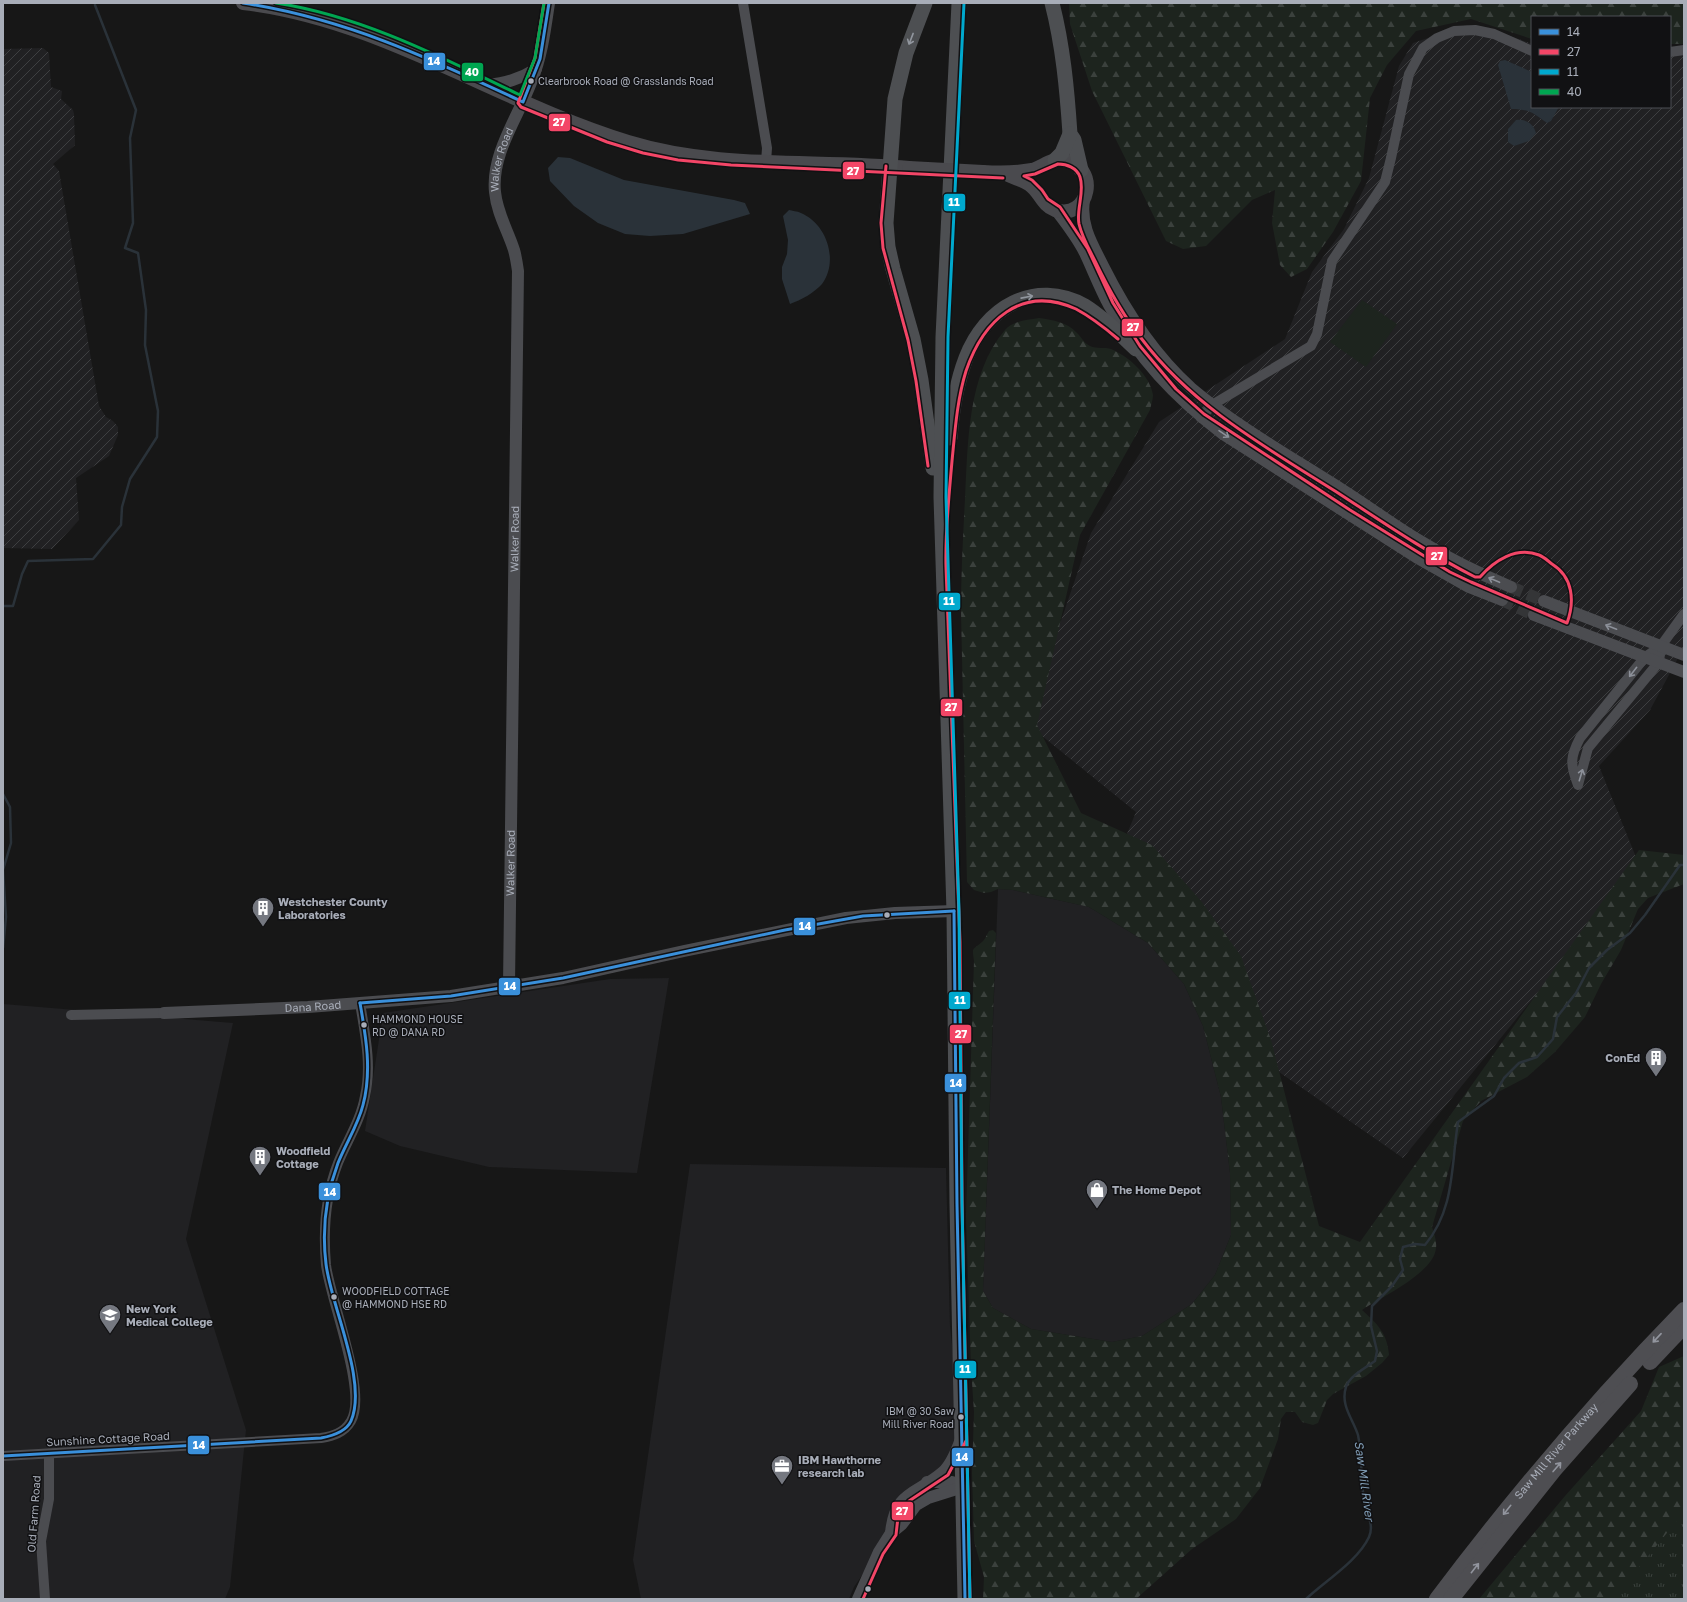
<svg xmlns="http://www.w3.org/2000/svg" width="1687" height="1602" viewBox="0 0 1687 1602" font-family="'Golos Text',sans-serif">
	<defs>
		<pattern id="industrial-furrows" width="10" height="10" patternUnits="userSpaceOnUse"><rect width="10" height="10" fill="#212123"/><path d="M-1 1l2-2M0 10L10 0M9 11l2-2" fill="none" stroke="#3e3f41"/></pattern>
		<pattern id="forest-firs" width="22" height="20" patternUnits="userSpaceOnUse"><rect width="22" height="20" fill="#1d241e"/><path d="M5 1l3.5 6h-7zM16 11l3.5 6h-7z" fill="#3b413d"/></pattern>
		<pattern id="park-tufts" width="24" height="20" patternUnits="userSpaceOnUse"><rect width="24" height="20" fill="#1d241e"/><path d="M3 7l-1-3M5 7V3M7 7l1-3M15 17l-1-3M17 17v-4M19 17l1-3" fill="none" stroke="#3b413d"/></pattern>
	</defs>
	<rect width="100%" height="100%" fill="#171717"/>
	<g fill="#212123">
		<polygon points="998,889 1013,890 1089,907 1148,943 1184,984 1203,1026 1221,1097 1230,1173 1231,1235 1215,1275 1192,1304 1142,1336 1112,1342 1031,1329 993,1308 983,1291"/>
		<polygon points="669,978 637,1173 489,1167 400,1146 365,1131 383,1013 610,979"/>
		<polygon points="3,1004 233,1023 186,1239 246,1430 230,1587 225,1599 3,1599"/>
		<polygon points="690,1164 946,1168 950,1326 962,1439 891,1533 854,1587 849,1599 641,1599 633,1560"/>
	</g>
	<g fill="url(#industrial-furrows)">
		<polygon points="1467,25 1505,34 1532,44 1532,107 1670,107 1670,49 1684,47 1684,647 1650,710 1599,766 1640,867 1403,1158 1269,1065 1122,846 1136,812 1026,723 1091,533 1159,422 1285,339 1312,272 1344,229 1369,178 1399,66 1413,43"/>
		<polygon points="43,48 49,53 51,87 62,91 61,99 73,110 74,114 75,145 53,164 59,171 99,406 106,417 113,421 118,427 118,435 109,456 76,478 79,520 52,549 3,548 3,49"/>
	</g>
	<polygon fill="#1d241e" points="1362,300 1397,324 1366,367 1330,342"/>
	<g fill="url(#forest-firs)">
		<polygon points="1069,3 1684,3 1684,44 1670,44 1670,17 1532,17 1532,39 1471,19 1416,31 1387,65 1370,98 1361,181 1333,232 1307,269 1291,277 1280,265 1272,223 1275,190 1252,200 1206,246 1183,249 1166,241 1092,91 1070,24"/>
		<path d="M1039,318c14,2 28,4 38,15 5,5 7,10 13,13 6,3 15,1 21,3 17,7 39,26 42,46 0,4 -2,10 -3,15l-70,125 -43,190 44,88 71,32 49,56 40,55 30,84 48,186 41,16 279,-392 45,5v29l-36,14 -10,11 -17,41 -20,34 -16,33 -30,35 -28,25 -46,24 -18,20 -31,106c2,7 5,14 4,21 -2,25 -55,49 -74,62 15,14 25,22 27,45l-7,8 -16,13 -33,18 -6,6 -9,23 -5,2 -11,-3 -7,-10h-9l-5,7 -3,20 -18,49 -24,31 -44,30 -56,50h-153l1,-22 -10,-36 -2,-68 2,-61 -3,-45 -5,-151 8,-255c-2,-15 -2,-10 8,-19 3,-2 5,-8 7,-11l4,-1 3,3 -13,358 10,17 38,21 81,13 30,-6 50,-32 23,-29 16,-40 -1,-62 -9,-76 -18,-71 -19,-42 -36,-41 -59,-36 -76,-17 -15,-1 -7,3 -7,1 -10,-3 -7,-8 -6,-270c0,-37 2,-75 4,-113 3,-54 2,-125 40,-169 8,-9 22,-10 34,-12z"/>
		<polygon points="1684,1356 1684,1599 1479,1599 1565,1496 1641,1411 1659,1367"/>
	</g>
	<polygon fill="url(#park-tufts)" points="1684,1512 1684,1599 1613,1599"/>
	<g fill="#2a3239">
		<path d="M1505,60l27,12v35h27l-8,14 -4,2c-14,-10 -18,-14 -36,-14l-13,-44 2,-4z"/>
		<path d="M1516,120c10,-1 17,3 20,13l-7,8 -15,5 -6,-4v-13z"/>
		<polygon points="558,157 570,158 624,180 734,200 745,203 750,214 683,234 650,236 625,234 598,223 574,206 550,181 548,168"/>
		<path d="M789,210c3,1 8,1 12,3 26,11 38,48 21,71 -8,9 -21,16 -32,20l-8,-25v-12l5,-13 1,-14 -5,-24z"/>
	</g>
	<g fill="none" stroke-linecap="round" stroke-linejoin="round">
		<g stroke="#2a3239" stroke-width="2.5">
			<polyline points="3,606 13,606 22,574 28,561 93,559 121,525 122,507 130,479 157,437 158,411 145,345 146,310 138,253 125,248 133,223 130,138 136,110 95,5"/>
			<polyline points="3,794 10,807 11,843 3,870 6,917 3,948"/>
			<path d="M1306,1599c19,-18 52,-38 63,-62 5,-11 -1,-21 -4,-32 -5,-22 -2,-47 -7,-70 -5,-16 -18,-30 -12,-48 3,-11 21,-20 29,-26l2,-10 -6,-25 1,-20 20,-20 11,-16 -3,-11 3,-12 12,-3 10,1c30,-36 26,-79 33,-123l36,-26 10,-18 15,-15 18,-6 16,-18 4,-22 19,-24 13,-25 18,-18 23,-17 15,-18 35,-50h4"/>
		</g>
		<g stroke="#343537" stroke-width="12" stroke-dasharray="12 6" stroke-linecap="butt">
			<polyline points="1511,587 1544,601"/>
			<polyline points="1502,600 1534,615"/>
		</g>
		<g stroke="#4b4c50" stroke-width="10">
			<polyline points="743,3 767,148 766,162"/>
			<polyline points="1670,52 1684,50"/>
			<polyline points="1201,418 1212,405 1311,346 1317,334 1332,261 1385,182 1391,158 1409,74 1423,48 1437,38 1454,31 1475,30 1494,34 1532,51"/>
			<path d="M1661,646l-2,16 -71,86 -10,37c-8,-21 -8,-28 2,-47l65,-81 16,-11 23,-32"/>
			<polyline points="71,1015 164,1013"/>
			<path d="M3,1456l318,-18c12,-2 23,-5 30,-17 17,-28 -21,-122 -25,-156 -3,-35 -1,-69 12,-102 9,-22 23,-43 27,-67 7,-31 0,-62 -5,-93"/>
			<polyline points="45,1599 41,1541 49,1499 49,1455"/>
		</g>
		<g stroke="#4b4c50" stroke-width="12">
			<path d="M487,85c19,-2 33,-6 49,-16"/>
			<path d="M1084,200c-4,25 8,44 19,66 22,44 50,88 88,122 46,39 100,69 150,101 27,17 52,36 79,52 29,18 60,33 91,46"/>
			<path d="M1056,210c10,13 21,27 29,43 8,17 15,35 24,52 29,53 66,92 114,129l193,123 53,30 33,13"/>
			<polyline points="1544,601 1684,655"/>
			<polyline points="1534,615 1684,672"/>
			<path id="s1" d="M509,985l9,-714c-1,-7 -2,-14 -4,-21 -6,-19 -17,-37 -19,-58 -4,-39 24,-76 37,-112 10,-25 13,-50 17,-77"/>
			<path id="s2" d="M164,1013l144,-6 143,-11 112,-18 121,-27 162,-33 49,-5 59,-2"/>
			<polyline points="927,1482 952,1482 963,1487"/>
			<path d="M891,1533c4,-43 26,-38 52,-61 9,-8 14,-22 18,-33"/>
			<polyline points="858,1599 879,1552 891,1533 902,1524 916,1505 928,1498 963,1487"/>
		</g>
		<g stroke="#4a4a4e" stroke-width="14">
			<path d="M243,3c138,16 254,99 385,139 91,28 187,17 281,26"/>
			<path d="M983,172c16,1 33,1 49,-2 11,-3 19,-12 31,-10 38,5 27,61 -8,50 -13,-5 -15,-18 -25,-25 -8,-6 -18,-7 -25,-12"/>
		</g>
		<g stroke="#4d4f52" stroke-width="15">
			<polyline points="925,3 906,53 895,99 886,223 888,247 893,269 913,339 921,380 933,468"/>
			<polyline points="959,3 943,337 941,497 954,911 957,1204 965,1599"/>
			<path d="M1052,3c11,43 15,86 18,131l4,6 7,30"/>
			<polyline points="1055,160 1062,153 1070,134"/>
			<path d="M950,438c2,-27 6,-54 16,-80 19,-50 68,-80 119,-52 19,12 35,28 51,43"/>
		</g>
		<g stroke="#4e4e52" stroke-width="16">
			<polyline points="1650,1362 1684,1326"/>
			<path id="s3" d="M1437,1599c76,-101 159,-199 247,-289"/>
			<polyline points="1451,1599 1554,1470 1630,1384"/>
		</g>
		<polyline stroke="#4a4a4e" stroke-width="14" points="909,168 983,172"/>
		<g stroke="#111113" stroke-width="6">
			<g id="bus-1">
				<path d="M243,3c104,16 186,55 280,99l17,-43 9,-56"/>
				<polyline points="954,911 957,1204 965,1599"/>
				<polyline points="360,1003 451,996 563,978 785,930 863,916 954,911"/>
				<path d="M3,1456l318,-18c11,-2 25,-6 30,-17 17,-39 -20,-115 -25,-157 -4,-33 0,-69 12,-101 8,-20 20,-38 25,-58 9,-34 3,-68 -3,-102"/>
			</g>
		</g>
		<g stroke="#111113" stroke-width="6">
			<g id="bus-2">
				<polyline points="544,3 535,58 518,103 521,107 607,142 643,153 678,160 731,165 1003,178"/>
				<path d="M1058,164c9,0 19,4 22,13 5,15 -4,32 -1,47 3,13 10,25 16,37 13,27 27,53 46,77 50,67 124,109 194,153 46,30 91,61 140,86h5c14,-16 36,-31 59,-22 5,2 9,6 13,9 21,13 23,37 15,59l-96,-41 -21,-10 -100,-62 -146,-96 -28,-25 -36,-43 -27,-43 -25,-54 -28,-42 -12,-8 -6,-9 -10,-10 -8,-4 11,-2z"/>
				<polyline points="886,166 881,223 883,248 908,340 916,381 928,466"/>
				<polyline points="863,1599 883,1554 896,1535 898,1517 909,1501 948,1475 966,1441"/>
				<path d="M970,1599l-8,-398 -2,-259 -14,-375c-1,-36 3,-71 6,-106 3,-30 5,-61 14,-90 17,-50 55,-87 110,-62 15,8 29,19 42,30"/>
			</g>
		</g>
		<g stroke="#111113" stroke-width="6">
			<polyline id="bus-3" points="964,3 948,337 946,497 959,911 962,1204 970,1599"/>
		</g>
		<g stroke="#111113" stroke-width="6">
			<path id="bus-4" d="M276,3c86,13 167,55 244,92l15,-37 9,-55"/>
		</g>
		<use href="#bus-1" stroke="#3a90db" stroke-width="3"/>
		<use href="#bus-2" stroke="#f34667" stroke-width="3"/>
		<use href="#bus-3" stroke="#00a9ce" stroke-width="3"/>
		<use href="#bus-4" stroke="#00a651" stroke-width="3"/>
	</g>
	<defs><path id="oneway-shaft" d="M-6 0H5M1.5-3L5.5 0L1.5 3" fill="none" stroke-width="1.6" stroke-linecap="round" stroke-linejoin="round"/></defs>
	<g stroke="#91969e">
		<use href="#oneway-shaft" transform="translate(911 39) rotate(111)"/>
		<use href="#oneway-shaft" transform="translate(1027 297) rotate(-11)"/>
	</g>
	<g stroke="#8c9099">
		<use href="#oneway-shaft" transform="translate(1224 434) rotate(34)"/>
		<use href="#oneway-shaft" transform="translate(1494 580) rotate(-157)"/>
		<use href="#oneway-shaft" transform="translate(1611 627) rotate(-159)"/>
		<use href="#oneway-shaft" transform="translate(1633 672) rotate(128)"/>
		<use href="#oneway-shaft" transform="translate(1581 775) rotate(-73)"/>
	</g>
	<g stroke="#92959e">
		<use href="#oneway-shaft" transform="translate(1657 1338) rotate(133)"/>
		<use href="#oneway-shaft" transform="translate(1557 1467) rotate(-49)"/>
		<use href="#oneway-shaft" transform="translate(1507 1510) rotate(129)"/>
		<use href="#oneway-shaft" transform="translate(1475 1568) rotate(-52)"/>
	</g>
	<defs>
		<g id="building-pin" transform="scale(1.15)"><path d="M0 17L-7.5 6A9.5 9.5 0 1 1 7.5 6Z" fill="#757880" stroke="#111113"/><path d="M-4-6H4V6H1V3H-1V6H-4ZM-2.5-4.3h1.7v1.8h-1.7ZM.8-4.3h1.7v1.8H.8ZM-2.5-1h1.7V.8h-1.7ZM.8-1h1.7V.8H.8Z" fill="#fff"/></g>
		<g id="shop-pin" transform="scale(1.15)"><path d="M0 17L-7.5 6A9.5 9.5 0 1 1 7.5 6Z" fill="#757880" stroke="#111113"/><path d="M-5-2.5h2.3a2.7 3.5 0 0 1 5.4 0H5L5.5 6h-11ZM-1.5-2.5h3a1.5 2.3 0 0 0-3 0Z" fill="#fff"/></g>
		<g id="university-pin" transform="scale(1.15)"><path d="M0 17L-7.5 6A9.5 9.5 0 1 1 7.5 6Z" fill="#757880" stroke="#111113"/><path d="M0-5L7-2L0 1L-7-2ZM-4 1L0 2.5L4 1V4Q0 6-4 4Z" fill="#fff"/></g>
		<g id="office-pin" transform="scale(1.15)"><path d="M0 17L-7.5 6A9.5 9.5 0 1 1 7.5 6Z" fill="#757880" stroke="#111113"/><path d="M-6-3h4V-5.5h4V-3h4V5H-6ZM-1-4.5V-3h2v-1.5ZM-6 0V1H6V0Z" fill="#fff"/></g>
	</defs>
	<g fill-rule="evenodd">
		<use href="#building-pin" x="263" y="908"/>
		<use href="#building-pin" x="1656" y="1058"/>
		<use href="#building-pin" x="260" y="1157"/>
		<use href="#shop-pin" x="1097" y="1190"/>
		<use href="#university-pin" x="110" y="1315"/>
		<use href="#office-pin" x="782" y="1466"/>
	</g>
	<g fill="#a8adb8" stroke="#111113" stroke-width="1.5">
		<circle cx="531" cy="81" r="3.5"/>
		<circle cx="887" cy="915" r="3.5"/>
		<circle cx="364" cy="1025" r="3.5"/>
		<circle cx="334" cy="1297" r="3.5"/>
		<circle cx="961" cy="1417" r="3.5"/>
		<circle cx="868" cy="1589" r="3.5"/>
	</g>
	<g text-anchor="middle" stroke-width="3" stroke-linejoin="round" paint-order="stroke">
		<g font-size="10" fill="#a8adb8" stroke="#111113" text-anchor="start">
			<text x="538" y="85">Clearbrook Road @ Grasslands Road</text>
			<text x="372" y="1023">HAMMOND HOUSE<tspan x="372" dy="13">RD @ DANA RD</tspan></text>
			<text x="342" y="1295">WOODFIELD COTTAGE<tspan x="342" dy="13">@ HAMMOND HSE RD</tspan></text>
			<text x="954" y="1415" text-anchor="end">IBM @ 30 Saw<tspan x="954" dy="13">Mill River Road</tspan></text>
		</g>
		<g font-size="11" fill="#a8adb8" stroke="#111113">
			<text dy="4" stroke="none"><textPath href="#s1" startOffset="830">Walker Road</textPath></text>
			<text dy="4" stroke="none"><textPath href="#s1" startOffset="446">Walker Road</textPath></text>
			<text dy="4" stroke="none"><textPath href="#s1" startOffset="122">Walker Road</textPath></text>
			<text dy="4" stroke="none"><textPath href="#s2" startOffset="149">Dana Road</textPath></text>
			<text transform="translate(108 1439) rotate(-3)" y="4">Sunshine Cottage Road</text>
			<text dy="4" stroke="none"><textPath href="#s3" startOffset="190">Saw Mill River Parkway</textPath></text>
			<text transform="translate(34 1514) rotate(-86)" y="4">Old Farm Road</text>
		</g>
		<g font-size="11" font-weight="bold" fill="#a8adb8" stroke="#111113" text-anchor="start">
			<text x="278" y="906">Westchester County<tspan x="278" dy="13">Laboratories</tspan></text>
			<text x="1640" y="1062" text-anchor="end">ConEd</text>
			<text x="276" y="1155">Woodfield<tspan x="276" dy="13">Cottage</tspan></text>
			<text x="1112" y="1194">The Home Depot</text>
			<text x="126" y="1313">New York<tspan x="126" dy="13">Medical College</tspan></text>
			<text x="798" y="1464">IBM Hawthorne<tspan x="798" dy="13">research lab</tspan></text>
		</g>
		<g font-size="12" font-style="italic" fill="#7f9bb3" stroke="#111113">
			<text transform="translate(1364 1481) rotate(82)" y="4">Saw Mill River</text>
		</g>
	</g>
	<g stroke="#111113" stroke-width="1.5">
		<rect x="423" y="52" width="23" height="19" rx="4" fill="#3a90db"/>
		<rect x="461" y="62" width="23" height="20" rx="4" fill="#00a651"/>
		<rect x="548" y="113" width="23" height="19" rx="4" fill="#f34667"/>
		<rect x="842" y="161" width="23" height="19" rx="4" fill="#f34667"/>
		<rect x="943" y="193" width="23" height="19" rx="4" fill="#00a9ce"/>
		<rect x="1121" y="318" width="23" height="19" rx="4" fill="#f34667"/>
		<rect x="1425" y="546" width="23" height="20" rx="4" fill="#f34667"/>
		<rect x="938" y="592" width="23" height="19" rx="4" fill="#00a9ce"/>
		<rect x="940" y="698" width="23" height="19" rx="4" fill="#f34667"/>
		<rect x="793" y="917" width="23" height="19" rx="4" fill="#3a90db"/>
		<rect x="498" y="977" width="23" height="19" rx="4" fill="#3a90db"/>
		<rect x="948" y="991" width="23" height="19" rx="4" fill="#00a9ce"/>
		<rect x="949" y="1024" width="23" height="20" rx="4" fill="#f34667"/>
		<rect x="944" y="1073" width="23" height="20" rx="4" fill="#3a90db"/>
		<rect x="318" y="1182" width="23" height="19" rx="4" fill="#3a90db"/>
		<rect x="954" y="1360" width="23" height="19" rx="4" fill="#00a9ce"/>
		<rect x="187" y="1435" width="23" height="20" rx="4" fill="#3a90db"/>
		<rect x="951" y="1447" width="23" height="20" rx="4" fill="#3a90db"/>
		<rect x="891" y="1501" width="23" height="20" rx="4" fill="#f34667"/>
	</g>
	<g font-size="11" text-anchor="middle" font-weight="bold" fill="#fff">
		<text x="434" y="65">14</text>
		<text x="472" y="76">40</text>
		<text x="559" y="126">27</text>
		<text x="853" y="175">27</text>
		<text x="954" y="206">11</text>
		<text x="1133" y="331">27</text>
		<text x="1437" y="560">27</text>
		<text x="949" y="605">11</text>
		<text x="951" y="711">27</text>
		<text x="805" y="930">14</text>
		<text x="510" y="990">14</text>
		<text x="960" y="1004">11</text>
		<text x="961" y="1038">27</text>
		<text x="956" y="1087">14</text>
		<text x="330" y="1196">14</text>
		<text x="965" y="1373">11</text>
		<text x="199" y="1449">14</text>
		<text x="962" y="1461">14</text>
		<text x="902" y="1515">27</text>
	</g>
	<rect width="1687" height="1602" fill="none" stroke="#a8adb8" stroke-width="8"/>
	<rect x="1531" y="16" width="140" height="92" fill="#111113" stroke="#4d4f55"/>
	<rect x="1539" y="29" width="20" height="6" fill="#3a90db" stroke="#4d4f55"/>
	<text x="1567" y="36" font-size="12" fill="#a8adb8">14</text>
	<rect x="1539" y="49" width="20" height="6" fill="#f34667" stroke="#4d4f55"/>
	<text x="1567" y="56" font-size="12" fill="#a8adb8">27</text>
	<rect x="1539" y="69" width="20" height="6" fill="#00a9ce" stroke="#4d4f55"/>
	<text x="1567" y="76" font-size="12" fill="#a8adb8">11</text>
	<rect x="1539" y="89" width="20" height="6" fill="#00a651" stroke="#4d4f55"/>
	<text x="1567" y="96" font-size="12" fill="#a8adb8">40</text>
</svg>
